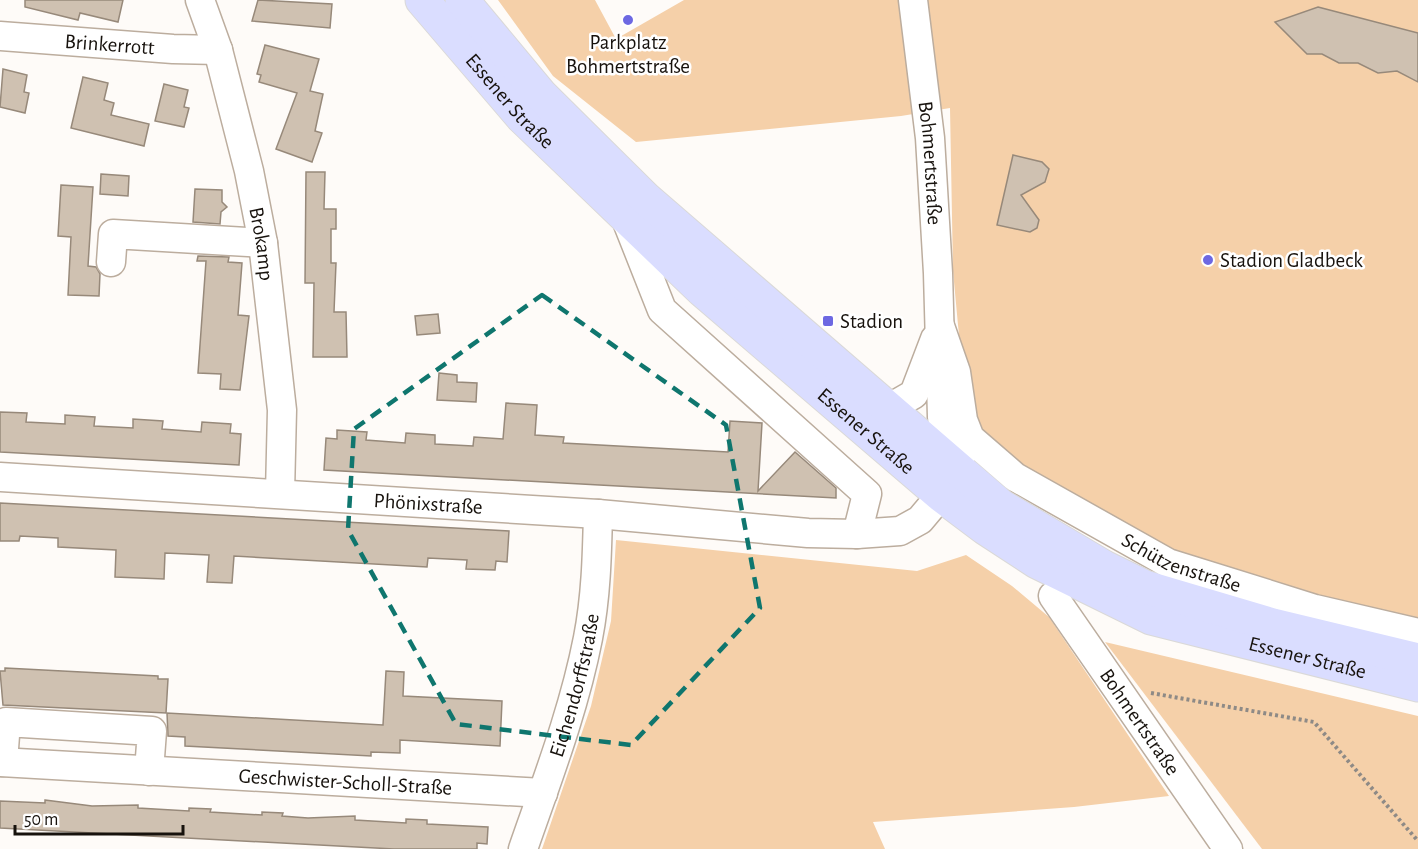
<svg xmlns="http://www.w3.org/2000/svg" width="1418" height="849" viewBox="0 0 1418 849" font-family="'Alegreya Sans',sans-serif">
	<rect width="100%" height="100%" fill="#fefbf8"/>
	<g fill="#f5d0a9">
		<polygon points="498,0 595,0 616,39 684,0 1418,0 1418,633 1173,553 1018,465 979,429 964,383 958,325 953,271 950,108 901,116 636,142 553,76"/>
		<polygon points="616,540 917,571 966,555 1012,586 1049,617 1169,796 1074,807 873,822 885,849 542,849 591,706 611,621"/>
		<polygon points="1105,642 1418,716 1418,849 1262,849"/>
	</g>
	<g fill="#cfc1b1" stroke="#97897a" stroke-width="1.5">
		<polygon points="25,0 123,0 118,22 80,13 78,20 25,7"/>
		<polygon points="258,0 332,4 330,28 252,21"/>
		<polygon points="1318,7 1418,33 1418,82 1397,71 1378,73 1358,63 1339,63 1322,54 1307,54 1275,22"/>
		<polygon points="265,45 319,59 310,91 323,94 315,131 322,133 312,162 276,149 297,93 259,82 261,75 257,74"/>
		<polygon points="3,69 27,75 24,92 29,93 25,113 0,107"/>
		<polygon points="83,77 108,83 104,100 114,103 111,115 149,124 144,146 71,128"/>
		<polygon points="164,84 188,90 184,107 189,108 184,127 155,121"/>
		<polygon points="1013,155 1042,162 1049,169 1045,182 1021,195 1039,220 1037,228 1030,232 997,225"/>
		<polygon points="306,172 325,172 324,209 336,209 336,229 331,229 331,263 336,263 334,312 346,312 347,357 313,357 314,283 305,283"/>
		<polygon points="101,174 129,176 128,196 100,194"/>
		<polygon points="61,185 93,187 88,266 96,267 100,274 99,296 68,295 71,237 58,236"/>
		<polygon points="195,189 222,190 222,202 227,207 221,212 220,224 193,222"/>
		<polygon points="198,256 229,257 228,262 242,263 238,315 249,316 240,390 220,389 221,374 198,373 206,261 197,261"/>
		<polygon points="438,314 440,333 417,335 415,316"/>
		<polygon points="439,373 457,375 457,382 477,383 476,402 437,400"/>
		<polygon points="506,403 537,405 535,435 564,437 563,443 728,452 730,421 762,423 758,491 795,452 836,488 836,498 324,470 326,438 337,439 337,430 367,432 366,440 405,443 406,433 435,435 435,444 473,446 474,437 503,439"/>
		<polygon points="0,412 27,413 26,422 65,424 65,415 95,417 94,426 133,428 133,419 163,421 162,429 201,432 202,422 231,424 230,433 241,434 239,465 0,452"/>
		<polygon points="0,503 509,531 507,562 496,561 495,570 466,569 467,560 428,558 427,567 234,556 232,583 207,582 209,555 165,553 164,579 115,577 116,550 58,547 58,538 20,536 19,541 0,541"/>
		<polygon points="5,668 158,676 158,679 168,679 166,713 3,705 0,671 5,671"/>
		<polygon points="386,671 404,672 403,696 502,701 500,746 400,740 400,753 371,752 371,756 185,746 185,737 168,736 167,713 383,725"/>
		<polygon points="45,800 92,806 138,805 138,808 189,811 189,808 211,809 210,812 262,815 262,812 283,813 282,816 308,818 355,816 355,820 406,823 406,819 427,820 427,824 488,827 487,844 477,843 477,849 394,849 0,828 0,801 45,803"/>
	</g>
	<g fill="none" stroke-linecap="round" stroke-linejoin="round">
		<g stroke="#bcad9e" stroke-width="31">
			<g id="minor">
				<path id="s1" d="M200,0l18,50 31,121 14,72 19,167 -2,83"/>
				<path id="s2" d="M913,0l17,138 8,135 4,144 13,50"/>
				<path id="s3" d="M0,36l173,13 45,1"/>
				<polyline points="624,214 662,310 867,494 857,534"/>
				<polyline points="111,262 113,234 263,243"/>
				<path id="s4" d="M940,326l16,46 7,48 7,18 45,39 153,86 147,46 103,24"/>
				<polyline points="888,409 914,394 935,339"/>
				<path id="s5" d="M0,477l598,37 210,19 49,1 43,-3 20,-11 21,-25 29,-57"/>
				<path id="s6" d="M1053,596l175,253"/>
				<path id="s7" d="M0,762l543,31"/>
				<polyline points="3,762 6,722 152,731 149,771"/>
				<path id="s8" d="M523,849c24,-69 51,-139 65,-211 8,-41 9,-82 10,-124"/>
			</g>
		</g>
		<g stroke="#dad9d8" stroke-width="35">
			<g id="major">
				<path id="s9" d="M422,0l100,117 180,173 239,205 44,33 52,34 114,56 267,67"/>
				<polyline points="462,0 541,95 645,198 1001,506 1104,567 1145,587 1273,625 1418,660"/>
			</g>
		</g>
		<polyline stroke="#8e8a86" stroke-width="4" stroke-dasharray="3 3" stroke-linecap="butt" points="1151,693 1314,722 1418,841"/>
		<use href="#minor" stroke="#fff" stroke-width="28"/>
		<use href="#major" stroke="#daddff" stroke-width="33"/>
	</g>
	<path fill="none" stroke="#0f766e" stroke-width="4.5" stroke-dasharray="12 8" stroke-linejoin="round" d="M542,295l184,130 34,183 -129,137 -175,-21 -108,-194 6,-101z"/>
	<g fill="#6d68e2" stroke="#fff" stroke-width="2">
		<circle cx="628" cy="20" r="6"/>
		<circle cx="1208" cy="260" r="6"/>
		<rect x="822" y="315" width="12" height="12" rx="3"/>
	</g>
	<g text-anchor="middle" stroke-width="5" stroke-linejoin="round" paint-order="stroke">
		<g font-size="21" fill="#17120d" stroke="#fff" text-anchor="start">
			<text x="628" y="49" text-anchor="middle">Parkplatz<tspan x="628" dy="24">Bohmertstraße</tspan></text>
			<text x="1220" y="267">Stadion Gladbeck</text>
			<text x="840" y="328">Stadion</text>
		</g>
		<g font-size="21" fill="#17120d" stroke="#fff">
			<text dy="7" stroke="none"><textPath href="#s3" startOffset="110">Brinkerrott</textPath></text>
			<text dy="7" stroke="none"><textPath href="#s9" startOffset="134">Essener Straße</textPath></text>
			<text dy="7" stroke="none"><textPath href="#s2" startOffset="164">Bohmertstraße</textPath></text>
			<text dy="7" stroke="none"><textPath href="#s1" startOffset="252">Brokamp</textPath></text>
			<text dy="7" stroke="none"><textPath href="#s9" startOffset="620">Essener Straße</textPath></text>
			<text dy="7" stroke="none"><textPath href="#s5" startOffset="429">Phönixstraße</textPath></text>
			<text dy="7" stroke="none"><textPath href="#s4" startOffset="364">Schützenstraße</textPath></text>
			<text dy="7" stroke="none"><textPath href="#s9" startOffset="1124">Essener Straße</textPath></text>
			<text dy="7" stroke="none"><textPath href="#s8" startOffset="172">Eichendorffstraße</textPath></text>
			<text dy="7" stroke="none"><textPath href="#s6" startOffset="153">Bohmertstraße</textPath></text>
			<text dy="7" stroke="none"><textPath href="#s7" startOffset="346">Geschwister-Scholl-Straße</textPath></text>
		</g>
	</g>
	<path d="M15 825v9h168v-9" fill="none" stroke="#17120d" stroke-width="3"/>
	<text x="24" y="825" font-size="18" fill="#17120d" stroke="#ffffff" stroke-width="4.5" paint-order="stroke">50 m</text>
</svg>
